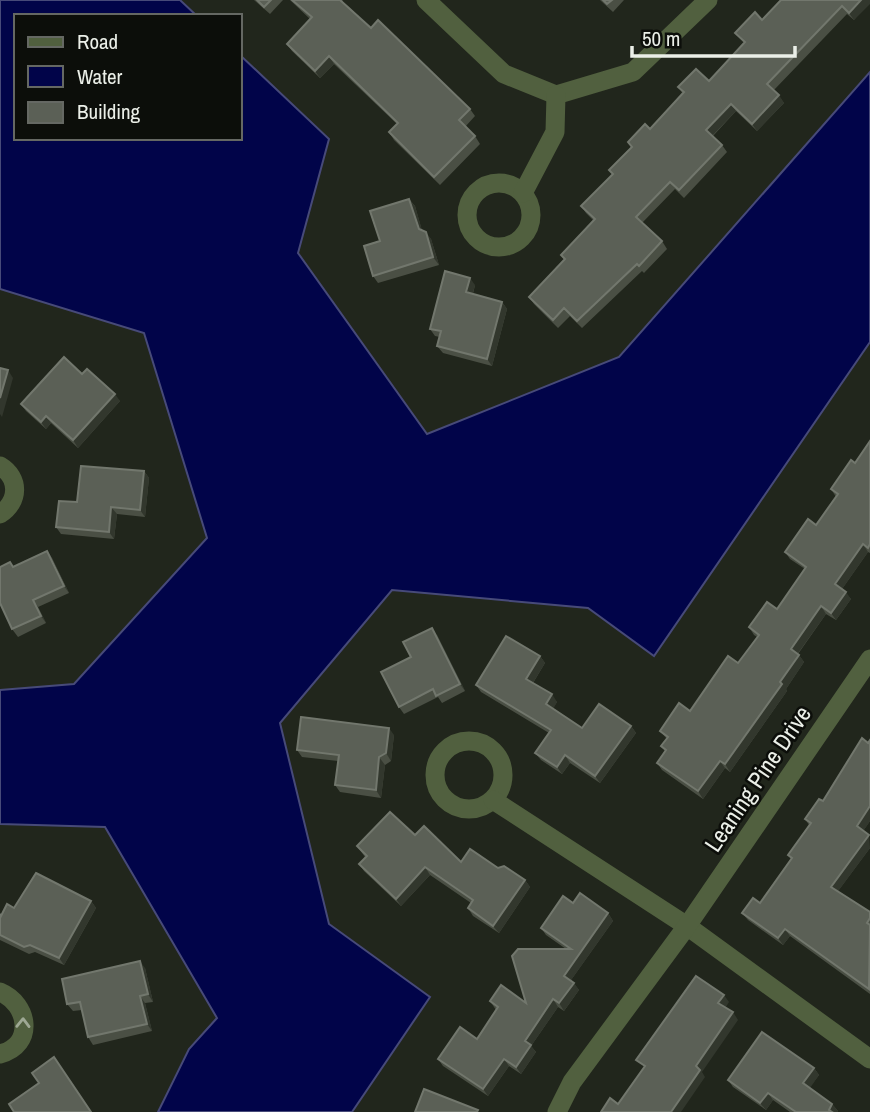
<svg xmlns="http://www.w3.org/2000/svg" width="870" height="1112" viewBox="0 0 870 1112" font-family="'Archivo Narrow',sans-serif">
	<rect width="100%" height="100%" fill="#21261c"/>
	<polygon fill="#010449" stroke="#474a79" stroke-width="2" points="0,0 180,0 197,16 16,16 16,138 240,138 240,55 329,139 298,253 427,434 619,357 870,72 870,342 654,656 588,608 392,590 280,723 329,924 430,997 352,1112 158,1112 189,1049 217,1018 105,827 0,824 0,690 74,684 207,538 144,333 0,289"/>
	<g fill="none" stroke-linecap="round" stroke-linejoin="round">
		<g stroke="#51603f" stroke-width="19">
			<polyline points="426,0 504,74 556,95 633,72 708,0"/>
			<circle cx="499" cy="215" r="32"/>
			<polyline points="523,193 555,132 556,95"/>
			<path d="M0,466c20,12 19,36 0,48"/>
			<circle cx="469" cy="775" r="34"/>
			<polyline points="493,800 687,926 870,1059"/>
			<path d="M0,992c29,12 35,53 0,62"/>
			<polyline points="557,1112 572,1082 687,926 870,659"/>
		</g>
	</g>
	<g fill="#4a4f44">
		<polygon points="254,0 283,0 270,14"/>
		<polygon points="290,0 343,0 342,1 371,28 470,109 475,116 465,127 475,136 480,144 440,185 394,140 389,132 397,124 334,64 320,78 292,51 287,44 310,19"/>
		<polygon points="600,0 624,0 613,12"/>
		<polygon points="870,0 854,20 847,14 774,90 784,103 757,131 736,111 713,136 722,145 727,152 684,198 675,189 642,223 662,241 667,249 644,273 642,271 582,328 570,316 558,328 534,304 529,297 564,260 561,255 594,221 586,213 581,206 613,174 609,170 631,147 628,142 650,129 683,94 678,87 709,81 744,43 735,33 762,20"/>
		<polygon points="409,199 415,206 422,231 431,239 439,265 378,283 373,276 380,241"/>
		<polygon points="475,285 473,294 502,302 507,309 492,366 443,353 437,346 440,337 435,336 430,329"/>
		<polygon points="82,374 120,401 78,448 51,423 46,429 26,411 21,404"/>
		<polygon points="870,441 870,553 868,552 842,589 851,599 836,620 826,614 798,654 804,662 786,689 787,691 730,772 725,768 703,799 662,770 657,763 665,751 661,746 667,739 660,731 690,711 738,663 757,637 754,635 749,627 777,609 805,569 790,559 785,552 816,525 836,497 831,489 855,463"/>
		<polygon points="144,471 149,478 145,517 117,514 114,539 61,534 56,527 77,502"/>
		<polygon points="47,551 52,558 69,593 38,607 46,623 18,637 12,629 13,567"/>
		<polygon points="437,635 465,691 442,703 438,697 404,714 399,707 411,657"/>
		<polygon points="540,656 545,663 533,683 557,702 553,708 582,728 631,726 636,733 600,783 570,763 562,774 541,760 535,753 549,733 481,692 476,685"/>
		<polygon points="394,735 391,761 385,765 381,798 340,792 335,785 338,761 302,757 297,750"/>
		<polygon points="868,743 870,821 863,831 870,848 838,891 870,912 870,994 790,936 783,945 748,920 742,913 760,903 791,859 788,855 809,825 805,819 823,801"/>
		<polygon points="415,835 461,862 498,868 525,880 530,887 499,933 473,916 468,908 471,903 430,875 401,906 364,871 359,864 365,857 357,846"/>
		<polygon points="91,901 96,908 64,965 35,952 29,954 0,940 0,913 1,915 14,908"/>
		<polygon points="573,903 608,913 613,921 571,980 579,990 564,1011 558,1007 531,1046 536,1052 521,1074 509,1066 488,1096 443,1066 438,1059 477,1039 496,1010 490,1001 526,1003 566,949 546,935 541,928"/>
		<polygon points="145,968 153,1002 145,1003 152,1031 93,1045 88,1037 82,1010 73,1011 67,1004"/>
		<polygon points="814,1068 819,1075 809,1088 832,1104 838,1111 837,1112 790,1112 773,1100 766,1110 733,1087 728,1080"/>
	</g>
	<g fill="#32372d">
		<polygon points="861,0 870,0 870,4 854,20 849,13"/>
		<polygon points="329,56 334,64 320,78 315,71"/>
		<polygon points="779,95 784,103 757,131 752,124"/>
		<polygon points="731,104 736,111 711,137 706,130"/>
		<polygon points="409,199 415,206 424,237 419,229"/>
		<polygon points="426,232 431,239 439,265 433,257"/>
		<polygon points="470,278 475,285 471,300 466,292"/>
		<polygon points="502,302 507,309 492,366 487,359"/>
		<polygon points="8,370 13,378 2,417 0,414 0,398"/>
		<polygon points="115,394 120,401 78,448 73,440"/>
		<polygon points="46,416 51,423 46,429 41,422"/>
		<polygon points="144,471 149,478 145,517 140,510"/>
		<polygon points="111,507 117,514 114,539 109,532"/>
		<polygon points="863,544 868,552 840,592 835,584"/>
		<polygon points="47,551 52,558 69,593 64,586"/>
		<polygon points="846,592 851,599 836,620 831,613"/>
		<polygon points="33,600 38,607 46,623 41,616"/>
		<polygon points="821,606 826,614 796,656 791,649"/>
		<polygon points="432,628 437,635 465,691 460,684"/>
		<polygon points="799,655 804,662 786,689 787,691 730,772 725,764"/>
		<polygon points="540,656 545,663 531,686 526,679"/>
		<polygon points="552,694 557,702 552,711 546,704"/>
		<polygon points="631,726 636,733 600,783 595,776"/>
		<polygon points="389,728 394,735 391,761 386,753"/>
		<polygon points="565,755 570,763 562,774 557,767"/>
		<polygon points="379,757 385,765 381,798 376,790"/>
		<polygon points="720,761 725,768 703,799 698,791"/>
		<polygon points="870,806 870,821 862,833 857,826"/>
		<polygon points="869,835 870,848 836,894 831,887"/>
		<polygon points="425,867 430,875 401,906 396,899"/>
		<polygon points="525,880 530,887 499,933 493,926"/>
		<polygon points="91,901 96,908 64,965 59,958"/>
		<polygon points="608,913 613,921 569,983 564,976"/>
		<polygon points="785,929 790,936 783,945 778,938"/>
		<polygon points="140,961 145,968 153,1002 148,994"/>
		<polygon points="574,983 579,990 564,1011 559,1003"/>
		<polygon points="724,995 729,1002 724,1010 718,1003"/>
		<polygon points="140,996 145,1003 152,1031 147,1024"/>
		<polygon points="553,999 558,1007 531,1046 536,1052 521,1074 516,1067 525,1041"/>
		<polygon points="733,1012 738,1020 702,1072 705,1077 681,1112 671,1112 696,1066"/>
		<polygon points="504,1059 509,1066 488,1096 483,1089"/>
		<polygon points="814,1068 819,1075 808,1091 803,1083"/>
		<polygon points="768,1093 773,1100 766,1110 760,1103"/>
		<polygon points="832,1104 838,1111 837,1112 830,1112 829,1110"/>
	</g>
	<g fill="#5b6056" stroke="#72776d" stroke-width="2">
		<polygon points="257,0 271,0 264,7"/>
		<polygon points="292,0 340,0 371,28 378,20 470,109 459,120 475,136 434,177 389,132 398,123 329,56 315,71 287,44 312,17"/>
		<polygon points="603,0 612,0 607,4"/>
		<polygon points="781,0 861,0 849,13 842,6 767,84 779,95 752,124 731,104 706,130 722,145 679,190 670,182 636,217 662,241 639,266 637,264 577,321 564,308 553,320 529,297 565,259 561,255 595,219 581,206 613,174 609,170 632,147 628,142 645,124 650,129 684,92 678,87 696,69 709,81 745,42 735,33 755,12 762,20"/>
		<polygon points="409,199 419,229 426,232 433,257 373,276 364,246 380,241 370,211"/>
		<polygon points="445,271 470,278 466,292 502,302 487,359 437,346 441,331 430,329"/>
		<polygon points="64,357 82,374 87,369 115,394 73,440 46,416 41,422 21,404"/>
		<polygon points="0,368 8,370 0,398"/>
		<polygon points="870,441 870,544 868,548 863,544 835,584 846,592 831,613 821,606 791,649 799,655 780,682 782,684 725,764 720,761 698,791 657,763 666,750 661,746 668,737 660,731 679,703 690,711 728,656 738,663 759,635 749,627 767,602 777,609 806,567 785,552 808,519 816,525 838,494 831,489 851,460 855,463"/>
		<polygon points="81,466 144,471 140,510 111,507 109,532 56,527 59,501 77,502"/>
		<polygon points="47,551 64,586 33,600 41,616 12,629 0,603 0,567 10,562 13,567"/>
		<polygon points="432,628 460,684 436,696 433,689 399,707 381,672 411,657 403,642"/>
		<polygon points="506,636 540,656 526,679 552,694 546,704 582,728 599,704 631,726 595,776 565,755 557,767 535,753 551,730 476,685"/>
		<polygon points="301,717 389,728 386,753 379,757 376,790 335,785 339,755 297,750"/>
		<polygon points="862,738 868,743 870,740 870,806 857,826 869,835 831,887 870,912 870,918 867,923 870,925 869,989 785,929 778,938 742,913 753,898 760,903 792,858 788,855 811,823 805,819 819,799 823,801"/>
		<polygon points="390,812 415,835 424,826 461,862 470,849 498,868 504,866 525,880 493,926 468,908 473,900 425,867 396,899 359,864 367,856 357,846"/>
		<polygon points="36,873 91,901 59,958 30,945 24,947 0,935 0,914 1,916 7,904 14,908"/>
		<polygon points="580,893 608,913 564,976 574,983 559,1003 553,999 525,1041 531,1045 516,1067 504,1059 483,1089 438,1059 460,1027 477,1039 498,1007 490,1001 501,985 526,1003 512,956 518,949 571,949 541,928 563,896 573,903"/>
		<polygon points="140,961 148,994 140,996 147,1024 88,1037 80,1002 67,1004 62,979"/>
		<polygon points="696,976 724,995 718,1003 733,1012 696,1066 700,1070 671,1112 601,1112 610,1098 618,1104 645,1066 636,1060"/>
		<polygon points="762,1032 814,1068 803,1083 832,1104 829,1110 832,1112 796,1112 768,1093 760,1103 728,1080"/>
		<polygon points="54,1057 91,1112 14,1112 9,1104 39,1083 32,1073"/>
		<polygon points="424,1089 478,1110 477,1112 415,1112"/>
	</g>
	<defs><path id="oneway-chevron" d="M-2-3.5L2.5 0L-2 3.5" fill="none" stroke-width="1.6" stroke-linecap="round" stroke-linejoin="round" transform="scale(1.75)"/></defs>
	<use stroke="#9ea894" href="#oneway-chevron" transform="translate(23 1023) rotate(-89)"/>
	<g text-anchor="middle" stroke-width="5" stroke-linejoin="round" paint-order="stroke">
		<g font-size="24" fill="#ebefe8" stroke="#0c0e0a">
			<text transform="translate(758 779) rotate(-56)" y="8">Leaning Pine Drive</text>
		</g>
	</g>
	<rect x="14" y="14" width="228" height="126" fill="#0c0e0a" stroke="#656863" stroke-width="2"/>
	<rect x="28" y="37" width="35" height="10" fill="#51603f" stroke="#656863" stroke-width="2"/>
	<text x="77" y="49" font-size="21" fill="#ebefe8">Road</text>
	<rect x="28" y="66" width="35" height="21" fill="#010449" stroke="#656863" stroke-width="2"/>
	<text x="77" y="84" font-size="21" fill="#ebefe8">Water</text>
	<rect x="28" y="102" width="35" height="21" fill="#5b6056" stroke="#656863" stroke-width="2"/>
	<text x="77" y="119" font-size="21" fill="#ebefe8">Building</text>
	<path d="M632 46v10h163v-10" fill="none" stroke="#ebefe8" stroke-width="3.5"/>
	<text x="642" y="46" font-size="21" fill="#ebefe8" stroke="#0c0e0a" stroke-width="5" paint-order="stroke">50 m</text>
</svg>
